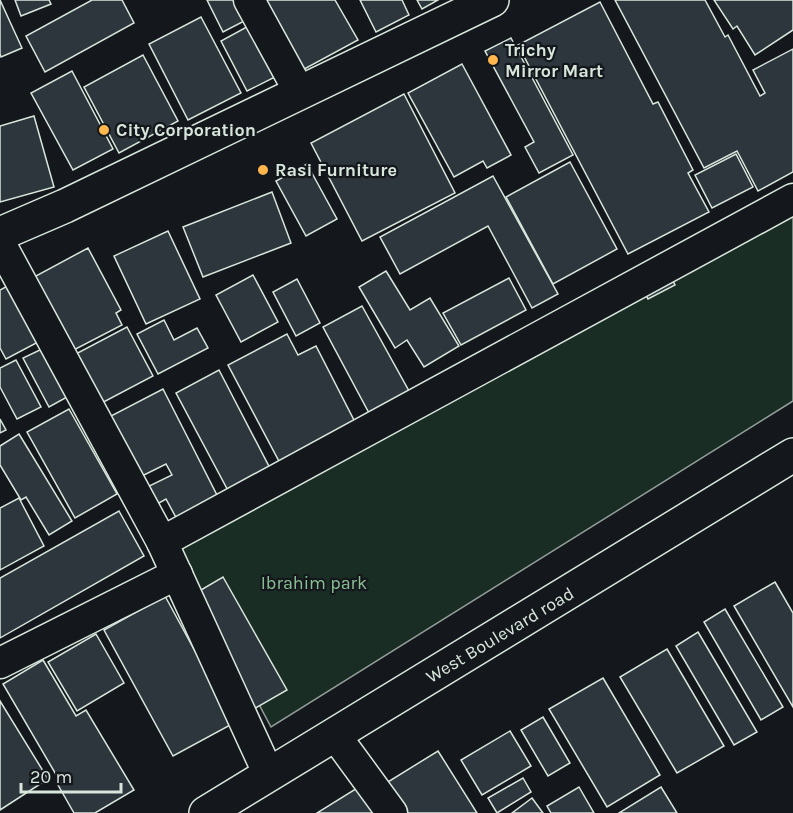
<svg xmlns="http://www.w3.org/2000/svg" width="793" height="813" viewBox="0 0 793 813" font-family="Karla,sans-serif">
	<rect width="100%" height="100%" fill="#14181c"/>
	<polygon fill="#1a2d24" stroke="#939e99" stroke-width="1.5" points="793,210 793,401 271,727 174,545"/>
	<g fill="#2c363c" stroke="#d8e6dc" stroke-width="1.5">
		<polygon points="0,0 22,48 1,57 0,54"/>
		<polygon points="15,0 49,0 51,4 21,16"/>
		<polygon points="92,0 122,0 134,23 45,72 26,36"/>
		<polygon points="207,0 243,0 252,17 223,32"/>
		<polygon points="257,0 335,0 358,40 297,73"/>
		<polygon points="360,0 402,0 409,15 376,32"/>
		<polygon points="417,0 438,0 422,9"/>
		<polygon points="615,0 705,0 725,37 728,35 760,96 765,93 753,70 793,49 793,172 758,191 737,151 704,168"/>
		<polygon points="714,0 793,0 793,30 755,55 737,26 733,29"/>
		<polygon points="600,2 653,104 658,102 693,170 688,173 709,212 628,254 518,45"/>
		<polygon points="201,17 241,93 188,120 149,44"/>
		<polygon points="254,23 281,74 247,91 221,41"/>
		<polygon points="511,38 573,155 539,173 525,147 534,142 485,51"/>
		<polygon points="143,55 178,121 119,153 84,87"/>
		<polygon points="462,64 511,155 487,168 483,161 454,177 408,93"/>
		<polygon points="72,71 113,149 73,170 31,93"/>
		<polygon points="404,94 455,193 362,241 311,143"/>
		<polygon points="34,116 54,187 0,202 0,126"/>
		<polygon points="736,154 753,187 712,208 695,175"/>
		<polygon points="570,162 617,249 553,284 506,197"/>
		<polygon points="307,164 337,219 306,236 276,181"/>
		<polygon points="493,176 558,294 532,308 488,226 400,274 380,237"/>
		<polygon points="272,192 291,243 203,277 183,227"/>
		<polygon points="168,231 200,299 146,324 114,256"/>
		<polygon points="88,248 121,310 116,313 122,325 68,353 34,277"/>
		<polygon points="386,271 410,310 430,298 459,346 424,367 407,340 395,348 359,287"/>
		<polygon points="668,271 675,285 648,299 641,285"/>
		<polygon points="253,275 278,322 241,342 216,295"/>
		<polygon points="509,278 526,310 461,345 443,313"/>
		<polygon points="297,279 320,323 296,336 273,292"/>
		<polygon points="13,283 42,340 6,359 0,348 0,290"/>
		<polygon points="362,306 409,391 369,413 323,327"/>
		<polygon points="164,320 174,340 197,328 208,348 158,374 137,334"/>
		<polygon points="127,327 153,376 96,406 70,357"/>
		<polygon points="287,334 298,355 316,346 357,426 281,465 228,365"/>
		<polygon points="44,348 69,396 49,407 23,358"/>
		<polygon points="16,360 41,407 17,419 0,387 0,368"/>
		<polygon points="219,370 274,476 232,498 176,393"/>
		<polygon points="163,389 220,501 179,523 166,499 150,508 141,490 172,475 166,464 140,477 109,417"/>
		<polygon points="69,409 117,494 75,518 27,432"/>
		<polygon points="0,419 6,430 0,433"/>
		<polygon points="19,434 72,521 49,535 26,497 21,500 0,465 0,446"/>
		<polygon points="19,498 44,546 0,570 0,508"/>
		<polygon points="119,511 144,556 0,638 0,578"/>
		<polygon points="223,577 287,690 252,710 189,597"/>
		<polygon points="775,582 793,613 793,707 734,606"/>
		<polygon points="165,596 234,723 173,756 104,630"/>
		<polygon points="725,609 783,707 761,720 704,622"/>
		<polygon points="698,632 757,732 734,745 676,646"/>
		<polygon points="96,634 124,683 77,711 48,662"/>
		<polygon points="667,649 724,746 677,773 620,677"/>
		<polygon points="43,660 76,716 86,710 134,790 95,813 74,813 58,785 61,783 3,684"/>
		<polygon points="603,678 660,775 607,807 549,709"/>
		<polygon points="0,701 48,779 0,810"/>
		<polygon points="543,717 570,763 548,776 521,730"/>
		<polygon points="510,731 531,766 482,795 461,760"/>
		<polygon points="438,751 477,813 401,813 383,785"/>
		<polygon points="523,778 531,792 497,813 488,798"/>
		<polygon points="362,785 380,813 317,813"/>
		<polygon points="579,787 594,813 551,813 547,806"/>
		<polygon points="661,787 677,813 619,813"/>
		<polygon points="532,798 543,813 512,813"/>
	</g>
	<g fill="none" stroke-linecap="round" stroke-linejoin="round">
		<g stroke="#d8e6dc" stroke-width="33">
			<g id="minor">
				<polyline points="249,0 300,93"/>
				<polyline points="0,243 162,542 269,775"/>
				<polyline points="162,542 793,199"/>
				<polyline points="0,663 177,574"/>
				<polyline points="335,735 392,813"/>
			</g>
		</g>
		<g stroke="#d8e6dc" stroke-width="36">
			<g id="primary">
				<polyline points="0,234 65,206 492,0"/>
				<polyline points="206,813 793,455"/>
			</g>
		</g>
		<use href="#minor" stroke="#14181c" stroke-width="30"/>
		<use href="#primary" stroke="#14181c" stroke-width="33"/>
	</g>
	<g fill="#ffb74d" stroke="#14181c" stroke-width="2">
		<circle cx="493" cy="60" r="6"/>
		<circle cx="104" cy="130" r="6"/>
		<circle cx="263" cy="170" r="6"/>
	</g>
	<g text-anchor="middle" stroke-width="4.5" stroke-linejoin="round" paint-order="stroke">
		<g font-size="18" font-weight="bold" fill="#d8e6dc" stroke="#14181c" text-anchor="start">
			<text x="505" y="56">Trichy<tspan x="505" dy="21">Mirror Mart</tspan></text>
			<text x="116" y="136">City Corporation</text>
			<text x="275" y="176">Rasi Furniture</text>
		</g>
		<g font-size="18" fill="#8ac095" stroke="#14181c">
			<text x="314" y="589">Ibrahim park</text>
		</g>
		<g font-size="18" fill="#d8e6dc" stroke="#14181c">
			<text transform="translate(500 635) rotate(-31)" y="6">West Boulevard road</text>
		</g>
	</g>
	<path d="M21 783v9h100v-9" fill="none" stroke="#d8e6dc" stroke-width="3"/>
	<text x="30" y="783" font-size="18" fill="#d8e6dc" stroke="#14181c" stroke-width="4.5" paint-order="stroke">20 m</text>
</svg>
